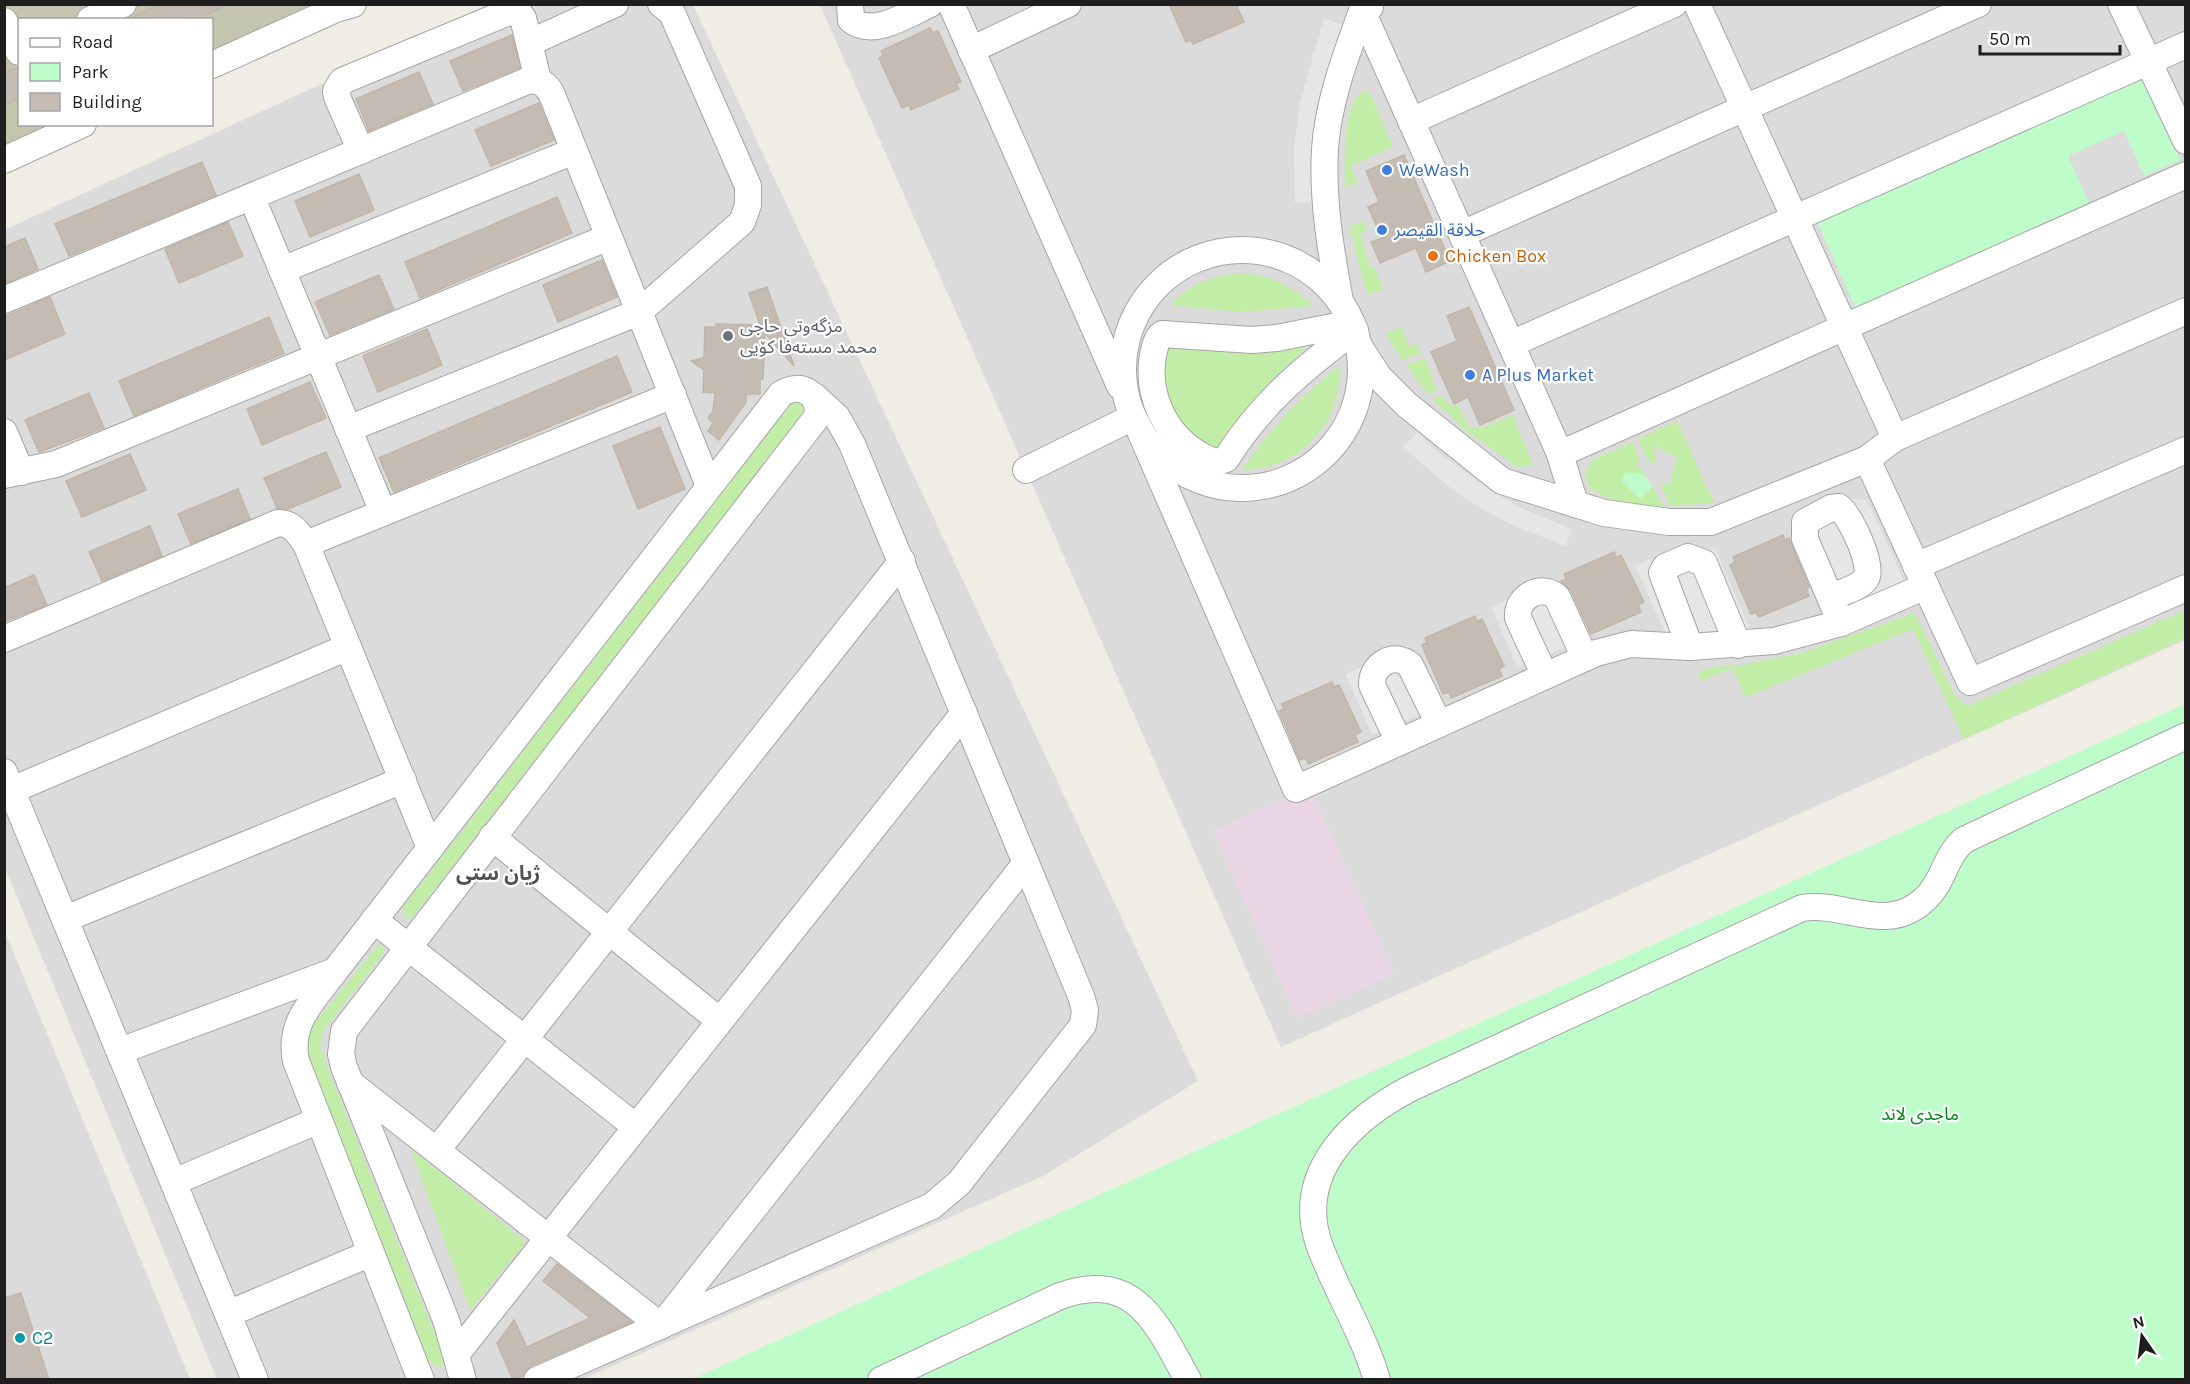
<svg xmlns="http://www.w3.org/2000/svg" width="2190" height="1384" viewBox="0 0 2190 1384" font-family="Karla,'Noto Sans Arabic',sans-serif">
	<rect width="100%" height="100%" fill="#f0ede4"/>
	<g fill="#dcdbdb">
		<polygon points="493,5 693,5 1198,1081 1043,1176 583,1379 217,1379 5,868 4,230"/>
		<polygon points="820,5 2185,5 2185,640 1281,1047"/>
		<polygon points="5,932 190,1379 5,1379"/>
	</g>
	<polygon fill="#e9d5e4" points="1310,787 1394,974 1297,1018 1213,831"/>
	<polygon fill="#c3c5af" points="4,5 322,5 212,55 212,20 20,20 20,124 57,125 5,148"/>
	<g fill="#c2eda7">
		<path d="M1363,92l7,1 23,54 -43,19 8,17 -12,4c-1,-22 -4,-84 17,-95z"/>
		<polygon points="1364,221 1367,231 1360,234 1371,269 1375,268 1383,289 1368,294 1362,278 1350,226"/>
		<path d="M1242,273c29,2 51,13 71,33l-72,6 -70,-7c19,-21 44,-31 71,-32z"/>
		<polygon points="1401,327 1410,347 1417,344 1421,353 1402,360 1386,333"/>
		<path d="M1300,339l4,12c-36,30 -63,61 -85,103l-40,-31 -13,-26 -3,-50z"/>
		<polygon points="1425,358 1437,391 1428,394 1406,365"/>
		<path d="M1339,366c4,56 -39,104 -97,104 29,-43 58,-72 97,-104z"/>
		<polygon points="1441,396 1453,407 1459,405 1469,428 1484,427 1513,415 1533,465 1518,467 1469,433 1432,399"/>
		<polygon points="799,401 805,407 805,412 413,917 407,917 402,909 792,403"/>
		<polygon points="1677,421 1714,503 1670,506 1660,482 1669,485 1677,458 1654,445 1657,465 1647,459 1638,439"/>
		<path d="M1632,442l8,19 -5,4 10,9 -20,-1 15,25 13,-12 10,21c-22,-3 -99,-6 -71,-47z"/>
		<polygon points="2185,610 2185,638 1964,739 1913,629 1746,697 1732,668 1702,681 1698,673 1711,667 1743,665 1801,653 1915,613 1956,698 1967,706"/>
		<polygon points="378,945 383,946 384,953 323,1031 320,1045 329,1072 444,1357 443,1364 437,1367 429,1361 315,1078 306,1048 309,1034 315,1023"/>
		<polygon points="410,1148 526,1242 470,1310"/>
	</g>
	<g fill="#befcc9">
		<polygon points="2142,76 2180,160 2144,176 2124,131 2068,156 2090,205 1856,309 1817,221"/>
		<polygon points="1625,472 1643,474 1653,486 1640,499 1622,481"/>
		<polygon points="2185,704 2185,1379 690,1380"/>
	</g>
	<g fill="#e6e6e6">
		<polygon points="1324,18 1342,25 1326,77 1318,113 1316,202 1295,203 1294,150 1300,102"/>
		<polygon points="1418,432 1435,450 1488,489 1525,510 1571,529 1566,546 1514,526 1477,506 1448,486 1403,447"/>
		<polygon points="1843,497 1865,500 1870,505 1904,581 1852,606 1847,597 1834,616 1792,519"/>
		<polygon points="1715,548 1750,629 1666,635 1635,566 1665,552 1691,553"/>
		<polygon points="1552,580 1579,641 1518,668 1491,607"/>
		<polygon points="1408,646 1435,708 1372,735 1346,674"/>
	</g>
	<g fill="#c4bcb3" stroke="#c2b5a5" stroke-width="1.5">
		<polygon points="160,4 227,4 198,20 128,20"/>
		<polygon points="1169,4 1236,4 1244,22 1193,44 1191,40 1186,42"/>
		<polygon points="930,28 933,33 938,31 961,82 956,83 959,89 911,110 909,105 902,108 879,58 883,55 881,51"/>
		<polygon points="512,35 520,68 463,91 450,61"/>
		<polygon points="20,67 20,98 4,105 4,73"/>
		<polygon points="419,72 433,104 369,131 356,99"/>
		<polygon points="539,103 554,140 491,166 475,130"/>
		<polygon points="1404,155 1450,261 1426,272 1416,248 1380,263 1371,242 1382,238 1368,207 1379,202 1366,171"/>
		<polygon points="202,162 216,195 69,256 55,224"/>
		<polygon points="359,174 374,210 310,237 295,201"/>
		<polygon points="557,197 572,233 420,298 405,262"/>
		<polygon points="228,222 243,256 179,283 165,249"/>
		<polygon points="25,238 38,269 4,284 4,247"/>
		<polygon points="602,260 617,297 558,322 543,285"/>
		<polygon points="379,275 394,309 330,335 315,302"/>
		<polygon points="767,287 794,366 765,333 763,379 760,379 760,394 746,394 746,402 719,440 708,431 713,423 708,418 713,411 715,393 703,392 704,370 691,361 704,358 705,327 716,327 716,324 760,325 749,293"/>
		<polygon points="50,297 65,334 4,360 4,317"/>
		<polygon points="1469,307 1514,410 1480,425 1468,397 1454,404 1431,352 1457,341 1447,316"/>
		<polygon points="269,317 284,353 134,416 119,381"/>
		<polygon points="427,329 442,365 378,392 363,356"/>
		<polygon points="617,356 632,392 394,492 379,458"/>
		<polygon points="310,382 326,418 262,445 247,409"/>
		<polygon points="89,393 104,428 39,452 25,420"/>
		<polygon points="660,427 685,489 638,509 613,446"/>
		<polygon points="326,452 341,487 288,509 277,508 264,478"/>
		<polygon points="130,454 146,490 82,517 66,481"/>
		<polygon points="238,489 250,519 191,544 178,514"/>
		<polygon points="150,526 162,556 102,581 89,552"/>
		<polygon points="1783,535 1785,541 1789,538 1809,587 1806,589 1809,596 1759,617 1756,612 1751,614 1730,565 1735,562 1733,557"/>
		<polygon points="1614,552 1616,557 1621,555 1644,602 1638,605 1641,612 1591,634 1571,591 1561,581 1567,579 1564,574"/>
		<polygon points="34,575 47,605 4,622 4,588"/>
		<polygon points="1475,616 1477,621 1482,619 1504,666 1499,669 1502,676 1451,698 1449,692 1443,694 1422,645 1427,643 1425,638"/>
		<polygon points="1332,682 1334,687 1339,685 1361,732 1355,735 1358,742 1308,764 1306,758 1300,760 1279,711 1284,709 1282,704"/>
		<polygon points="557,1264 632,1322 531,1366 523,1376 513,1380 497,1343 514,1320 527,1347 590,1318 543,1281"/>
		<polygon points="21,1293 49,1380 4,1380 4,1298"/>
	</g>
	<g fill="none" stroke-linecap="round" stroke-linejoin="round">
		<g stroke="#a5a5a5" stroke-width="28">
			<g id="minor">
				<path d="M850,4l1,16c22,18 57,-6 79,-16"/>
				<polyline points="951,4 1120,386"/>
				<polyline points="1697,4 1895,438"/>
				<polyline points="2121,4 2186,141"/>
				<polyline points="1362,11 1560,454 1575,504"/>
				<polyline points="90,20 123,4"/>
				<polyline points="4,21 19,52"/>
				<polyline points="529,43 615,4"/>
				<polyline points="971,50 1068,4"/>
				<polyline points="212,65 336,9 353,4"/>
				<polyline points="1411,121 1674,4"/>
				<polyline points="361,151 337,97 336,91 342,81 506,13 518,12 523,18 538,80"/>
				<polyline points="4,160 83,124"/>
				<polyline points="252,198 383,512"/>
				<polyline points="1462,234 1978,4"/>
				<circle cx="1242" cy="369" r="119"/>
				<polyline points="282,270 574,151"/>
				<path d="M4,300l523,-219c12,-2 20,3 25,14l157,391"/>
				<path d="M1340,301c-9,-49 -18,-101 -15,-152 3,-47 21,-94 37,-138l8,-4"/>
				<path d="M1352,323l-75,15 -25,2 -90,-6c-6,5 -7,13 -9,21 -7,40 12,80 47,100 9,5 16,9 26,4 34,-54 77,-91 129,-129"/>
				<polyline points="1511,344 2186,45"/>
				<polyline points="1359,346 1379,377 1407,405 1502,481 1604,513 1669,522 1711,522 1867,459 1895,438 2186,311"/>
				<polyline points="1137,424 1296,789 1596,653 1631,644 1690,647 1774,641 1841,623 1926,586"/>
				<polyline points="348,429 639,312 742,222 748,205 748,186 672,13 661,4"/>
				<polyline points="4,432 21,472"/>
				<polyline points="1560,454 2186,175"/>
				<polyline points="1867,459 1970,682 2186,588"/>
				<polyline points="1026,470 1133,417"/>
				<polyline points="4,475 56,464 609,237"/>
				<polyline points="306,544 673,395"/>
				<polyline points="1916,566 2186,450"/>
				<path d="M1830,597c10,-4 27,-8 35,-17 11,-11 -15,-65 -26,-73l-8,1 -26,14v17l36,84"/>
				<path d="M4,639l274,-116c15,0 19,9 28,21l124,304"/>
				<polyline points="1690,647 1662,573 1665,567 1688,557 1704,563 1738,645"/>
				<path d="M1545,676l-27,-58c-2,-21 23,-35 39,-21l28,61"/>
				<path d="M1399,742l-27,-57c-1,-20 22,-34 38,-20l29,59"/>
				<polyline points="4,772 255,1380"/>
				<polyline points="12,790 348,647"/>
				<polyline points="492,837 720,1021"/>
				<polyline points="65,919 403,780"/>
				<polyline points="374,920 636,1127"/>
				<polyline points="120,1051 335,971"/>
				<polyline points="350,1083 661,1326 1026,863"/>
				<polyline points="437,1150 902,561"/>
				<polyline points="174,1182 319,1120"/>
				<polyline points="228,1314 371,1253"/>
				<polyline points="458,1352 964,713"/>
				<path d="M421,1380l-125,-319c-8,-38 17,-61 39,-90l446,-577c20,-13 40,0 36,23l-473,614 -3,23 3,13 102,253 17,60"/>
				<polyline points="537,1380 932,1206 959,1183 1083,1025 1085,1010 1081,996 852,444 837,417 814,396"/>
				<path d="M881,1380l179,-84c75,-27 97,28 128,84"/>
				<path d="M1377,1380c-14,-48 -41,-89 -58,-136 -25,-73 35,-127 94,-157l389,-179c44,-7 86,28 124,-10 18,-17 19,-42 38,-58l222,-104"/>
			</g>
		</g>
		<use href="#minor" stroke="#fff" stroke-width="26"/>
	</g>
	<g fill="#3f7fe0" stroke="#fff" stroke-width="2">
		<circle cx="1387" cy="170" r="6"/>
		<circle cx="1382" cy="230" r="6"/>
		<circle cx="1470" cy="375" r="6"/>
	</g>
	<circle fill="#e8710a" stroke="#fff" stroke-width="2" cx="1433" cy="256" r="6"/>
	<circle fill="#6b7280" stroke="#fff" stroke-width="2" cx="728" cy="336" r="6"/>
	<circle fill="#0f9aa8" stroke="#fff" stroke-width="2" cx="20" cy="1338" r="6"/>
	<g text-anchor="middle" stroke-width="4.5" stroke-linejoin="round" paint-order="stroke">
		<g font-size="18" fill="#366cbe" stroke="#fff" text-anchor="start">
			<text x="1399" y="176">WeWash</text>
			<text x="1394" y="236">حلاقة القيصر</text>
			<text x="1482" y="381">A Plus Market</text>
		</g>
		<g font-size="18" fill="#c56008" stroke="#fff" text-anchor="start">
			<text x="1445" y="262">Chicken Box</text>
		</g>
		<g font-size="18" fill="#5b616d" stroke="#fff" text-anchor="start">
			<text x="740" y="332">مزگەوتی حاجی<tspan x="740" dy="21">محمد مستەفا کۆیی</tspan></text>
		</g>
		<g font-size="18" fill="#05831c" stroke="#fff">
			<text x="1920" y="1120">ماجدی لاند</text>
		</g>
		<g font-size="18" fill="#0d838f" stroke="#fff" text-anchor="start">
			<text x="32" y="1344">C2</text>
		</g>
		<g font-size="20" font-weight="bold" fill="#515151" stroke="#fff">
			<text x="498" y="880">ژیان ستی</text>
		</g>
	</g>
	<rect width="2190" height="1384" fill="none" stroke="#1e1e1e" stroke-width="12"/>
	<rect x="18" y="18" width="195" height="108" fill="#ffffff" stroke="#a5a5a5" stroke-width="1.5"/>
	<rect x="30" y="38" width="30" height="9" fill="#ffffff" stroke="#a5a5a5" stroke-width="1.5"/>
	<text x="72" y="48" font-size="18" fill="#1e1e1e">Road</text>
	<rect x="30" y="63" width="30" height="18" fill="#befcc9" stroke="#a5a5a5" stroke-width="1.5"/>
	<text x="72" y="78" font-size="18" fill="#1e1e1e">Park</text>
	<rect x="30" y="93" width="30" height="18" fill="#c4bcb3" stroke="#a5a5a5" stroke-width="1.5"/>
	<text x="72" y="108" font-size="18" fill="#1e1e1e">Building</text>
	<g transform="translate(2142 1336) rotate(346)" stroke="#ffffff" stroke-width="4.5" paint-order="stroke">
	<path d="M0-4.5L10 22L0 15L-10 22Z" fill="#1e1e1e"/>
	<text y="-9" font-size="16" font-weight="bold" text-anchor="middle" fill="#1e1e1e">N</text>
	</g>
	<path d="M1980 45v9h140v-9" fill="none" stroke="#1e1e1e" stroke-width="3"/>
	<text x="1989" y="45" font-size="18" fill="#1e1e1e" stroke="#ffffff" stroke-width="4.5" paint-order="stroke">50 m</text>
</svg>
